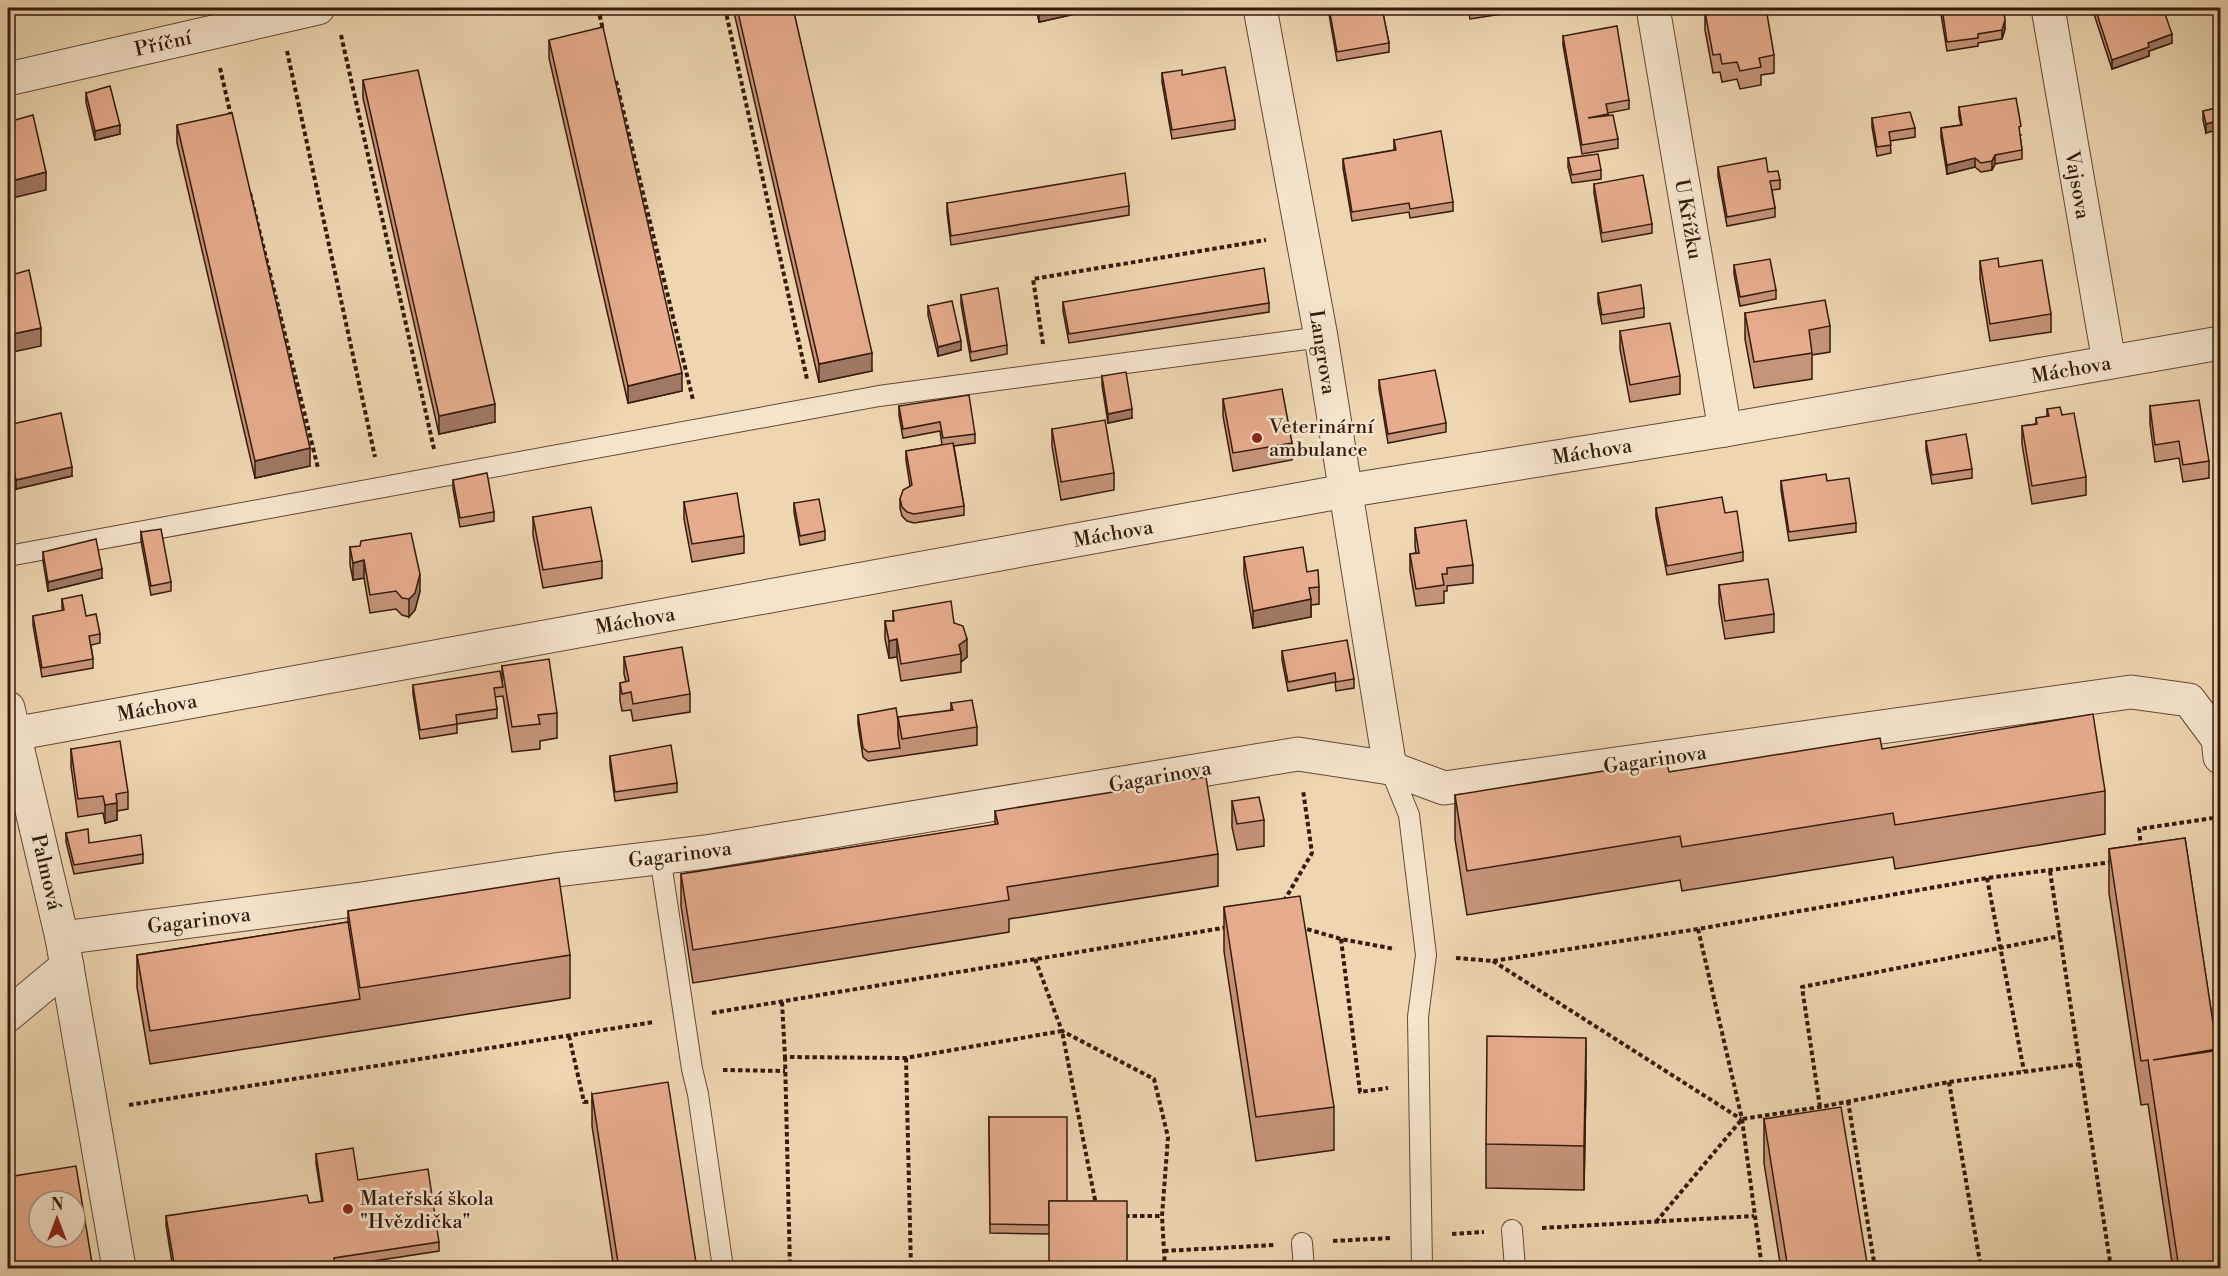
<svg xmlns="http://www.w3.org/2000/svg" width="2228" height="1276" viewBox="0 0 2228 1276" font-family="'Libre Bodoni',serif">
	<rect width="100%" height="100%" fill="#eed6b1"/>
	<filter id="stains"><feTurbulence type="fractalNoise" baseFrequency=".00333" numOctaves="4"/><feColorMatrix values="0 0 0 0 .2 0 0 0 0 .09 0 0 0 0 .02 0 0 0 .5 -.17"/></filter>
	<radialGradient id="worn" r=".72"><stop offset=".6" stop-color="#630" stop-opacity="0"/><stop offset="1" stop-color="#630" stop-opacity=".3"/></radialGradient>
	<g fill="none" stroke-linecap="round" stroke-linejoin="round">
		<g stroke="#644936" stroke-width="22">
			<g id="lane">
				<polyline points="8,556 879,396 1321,337"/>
				<polyline points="1390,768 1409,815 1426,955 1418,1017 1422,1268"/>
				<polyline points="660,856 692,1069 698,1094 723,1268"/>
				<polyline points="1512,1230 1515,1268"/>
				<polyline points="1302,1243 1304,1268"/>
			</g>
		</g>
		<g stroke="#644936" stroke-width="35">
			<g id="street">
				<polyline points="1260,8 1321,337 1390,768"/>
				<polyline points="1653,8 1725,430"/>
				<polyline points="2048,8 2109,362"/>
				<polyline points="8,79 318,8"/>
				<polyline points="8,708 62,938 119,1268"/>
				<polyline points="8,735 1345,491 1725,430 2220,343"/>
				<polyline points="62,938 361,899 555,870 706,852 1298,754 1390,768 1444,788 2131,692 2189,700 2218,739 2220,757"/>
				<polyline points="8,1015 67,966"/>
			</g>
		</g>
		<g stroke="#361a0d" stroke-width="4" stroke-dasharray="4.5 3" stroke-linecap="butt">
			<polyline points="598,8 603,30"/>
			<polyline points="725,8 807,379"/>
			<polyline points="341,35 434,449"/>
			<polyline points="287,51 375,457"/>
			<polyline points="220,68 231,116"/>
			<polyline points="616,81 693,400"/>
			<polyline points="250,193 318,468"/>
			<polyline points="1043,344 1033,279 1266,240"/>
			<polyline points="2141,848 2139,829 2220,817"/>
			<polyline points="2050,871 2111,1268"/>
			<polyline points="1987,878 2024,1071"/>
			<polyline points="1284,901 1312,853 1303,790"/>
			<polyline points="1300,927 1341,939 1395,949"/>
			<polyline points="1698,929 1742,1119 1762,1268"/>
			<polyline points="1341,939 1360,1092 1388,1088"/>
			<polyline points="1456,958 1493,961 1698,929 1987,878 2113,862"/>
			<polyline points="1035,959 1062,1031 1154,1079 1168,1137 1162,1216 1165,1268"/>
			<polyline points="1493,961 1741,1119"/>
			<polyline points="782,1002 785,1057 906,1058 1062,1031 1096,1205"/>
			<polyline points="712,1013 1229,927"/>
			<polyline points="569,1036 584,1102 596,1101"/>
			<polyline points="785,1057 790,1268"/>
			<polyline points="906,1058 911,1268"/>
			<polyline points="723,1070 785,1071"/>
			<polyline points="1949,1082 1981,1268"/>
			<polyline points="1848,1101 1875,1268"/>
			<polyline points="129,1105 654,1022"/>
			<polyline points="1820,1107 1802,987 2060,936"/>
			<polyline points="1125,1216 1162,1216"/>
			<polyline points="1656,1222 1742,1119 1820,1107 1949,1082 2081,1064"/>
			<polyline points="1542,1228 1754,1216"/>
			<polyline points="1452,1234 1484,1232"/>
			<polyline points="1333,1241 1391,1238"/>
			<polyline points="1164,1251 1274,1245"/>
		</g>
		<use href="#lane" stroke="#f4e4cc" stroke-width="20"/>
		<use href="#street" stroke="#f4e4cc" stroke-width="33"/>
	</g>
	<g fill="#c69479" stroke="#361a0d" stroke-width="1.5">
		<polygon points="733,8 793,8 872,371 819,382"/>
		<polygon points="1036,8 1080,8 1080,13 1039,22"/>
		<polygon points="1328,8 1382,8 1389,43 1389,52 1337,61"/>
		<polygon points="1468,8 1508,8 1508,13 1470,19"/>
		<polygon points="1940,8 2000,8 2005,29 2002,39 1978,43 1978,46 1947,51"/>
		<polygon points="2092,8 2163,8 2172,43 2149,51 2149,56 2112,69"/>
		<polygon points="1705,12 1774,55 1774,73 1761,75 1761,85 1740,89 1737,79 1722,82 1720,72 1713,73 1705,30"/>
		<polygon points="1563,36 1629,100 1629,109 1608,113 1608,116 1618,139 1618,148 1582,154 1563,45"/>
		<polygon points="549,40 682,391 628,403 549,58"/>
		<polygon points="1162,73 1182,75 1235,120 1235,129 1172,139 1162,82"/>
		<polygon points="363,80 495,422 439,434 363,98"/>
		<polygon points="86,93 120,134 95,140 86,102"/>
		<polygon points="1959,107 2021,135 2020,136 2022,150 2022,159 1995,164 1992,170 1981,172 1975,167 1947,174 1941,137 1941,128 1961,125 1959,116"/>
		<polygon points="2220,107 2206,133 2203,120 2203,111"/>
		<polygon points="1872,118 1915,128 1915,137 1890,141 1891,153 1877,156 1872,127"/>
		<polygon points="177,125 310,466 255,478 177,143"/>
		<polygon points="1394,140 1453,202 1453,211 1410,218 1409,212 1352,221 1343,168 1343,159 1394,150"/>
		<polygon points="1568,158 1601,170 1601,179 1572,183 1568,167"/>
		<polygon points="1718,167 1768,172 1780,180 1780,189 1772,190 1775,208 1775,217 1727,226 1718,176"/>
		<polygon points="1594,184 1652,224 1652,233 1602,242 1594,193"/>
		<polygon points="947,203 1129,206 1129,215 951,245 947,212"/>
		<polygon points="1980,261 1999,267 2051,314 2051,332 1990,341 1980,279"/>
		<polygon points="1734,265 1776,290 1776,299 1740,306 1734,274"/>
		<polygon points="1598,293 1644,308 1644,317 1602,324 1598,302"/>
		<polygon points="961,295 1007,345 1007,354 971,361 961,304"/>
		<polygon points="1063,302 1269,303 1269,312 1069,343 1063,311"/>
		<polygon points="928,306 961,350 938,356 928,315"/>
		<polygon points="1745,313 1830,326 1830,352 1812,355 1812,379 1754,388 1745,339"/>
		<polygon points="1620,331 1680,376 1680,394 1630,402 1620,349"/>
		<polygon points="1102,376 1132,418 1108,423 1102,385"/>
		<polygon points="1379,380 1446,423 1446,432 1388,443 1379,389"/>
		<polygon points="1223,399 1292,443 1292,460 1233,471 1223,416"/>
		<polygon points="899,406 975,434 975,443 954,446 964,506 964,515 914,523 907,521 902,516 900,508 900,499 910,486 906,460 906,451 942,445 940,431 903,438 899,415"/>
		<polygon points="2150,406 2209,461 2209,478 2183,482 2179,458 2155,462 2150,424"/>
		<polygon points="2047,409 2062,415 2086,477 2086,495 2032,504 2022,444 2022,426 2036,424 2036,418 2047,417"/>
		<polygon points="8,425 72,476 16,489 8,449"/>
		<polygon points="1052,429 1114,473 1114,490 1061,500 1052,446"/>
		<polygon points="1926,441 1972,469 1972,478 1932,484 1926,450"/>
		<polygon points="2217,474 2220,474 2220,507 2217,483"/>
		<polygon points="453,480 494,512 494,521 460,527 453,489"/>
		<polygon points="1781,481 1856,523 1856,532 1789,541 1781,490"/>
		<polygon points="684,502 744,536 744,553 692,562 684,519"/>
		<polygon points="794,503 825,531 825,540 800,545 794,512"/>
		<polygon points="1656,508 1725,513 1743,552 1743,561 1667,575 1656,517"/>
		<polygon points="533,517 602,561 602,578 543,588 533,535"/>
		<polygon points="1415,528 1473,565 1473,583 1447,586 1447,591 1444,591 1444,603 1416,606 1410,571 1410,554 1416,553 1415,546"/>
		<polygon points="141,532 171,582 171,591 151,595 141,541"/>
		<polygon points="350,547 420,591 415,610 409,617 402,615 396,609 370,613 364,578 353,580 350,565"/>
		<polygon points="43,552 102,578 48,591 43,561"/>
		<polygon points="1244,557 1307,572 1319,587 1319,604 1311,605 1311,617 1253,628 1244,574"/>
		<polygon points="1719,585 1774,614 1774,632 1725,639 1719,603"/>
		<polygon points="62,599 86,616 100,634 100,643 91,645 93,659 93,668 42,677 33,625 33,616 62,611"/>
		<polygon points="893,611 954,623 967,657 961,662 961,672 901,681 897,657 889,658 885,639 885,621 893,621"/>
		<polygon points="1282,651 1354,679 1354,688 1336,691 1335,682 1288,691 1282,660"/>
		<polygon points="624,657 690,694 690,712 633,721 631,710 622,711 620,701 620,683 626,682 624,674"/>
		<polygon points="502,666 557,713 557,738 540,741 540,749 512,752 503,696 495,697 497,709 497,718 457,724 457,733 420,739 413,694 413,685 502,681"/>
		<polygon points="951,703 977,727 977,745 868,761 863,757 858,724 858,715 898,721 951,710"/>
		<polygon points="71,749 128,792 128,809 117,811 117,820 105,823 103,813 78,817 71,766"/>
		<polygon points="1882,749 2105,791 2105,834 1895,869 1893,857 1682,891 1680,880 1467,915 1455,839 1455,795"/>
		<polygon points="610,756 677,783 677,792 615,801 610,765"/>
		<polygon points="1232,801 1264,820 1264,846 1237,850 1232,827"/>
		<polygon points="995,811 1218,854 1218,886 1009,919 1009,932 693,983 681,906 681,874 995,825"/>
		<polygon points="66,833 89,843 143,854 143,863 74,874 66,842"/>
		<polygon points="2185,838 2217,1051 2220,1050 2220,1269 2173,1269 2148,1104 2141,1105 2109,893 2109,849"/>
		<polygon points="1224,907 1334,1107 1334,1150 1256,1161 1224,951"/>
		<polygon points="348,911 570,955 570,998 150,1064 137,987 137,955 348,922"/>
		<polygon points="1586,1081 1584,1190 1486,1188 1486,1144"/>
		<polygon points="592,1094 697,1269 614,1269 592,1126"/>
		<polygon points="989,1117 1067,1201 1049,1234 990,1233"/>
		<polygon points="1764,1119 1868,1269 1781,1269 1764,1163"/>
		<polygon points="316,1154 358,1180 439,1242 439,1251 335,1267 335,1269 173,1269 166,1225 166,1216 322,1202 316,1163"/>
		<polygon points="8,1177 93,1269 8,1269"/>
	</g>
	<g fill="#a17863" stroke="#361a0d" stroke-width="1.5">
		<polygon points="1062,8 1080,8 1080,13 1039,22 1039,13"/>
		<polygon points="2005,20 2005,29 2002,39 2002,30"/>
		<polygon points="2172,34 2172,43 2149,51 2149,56 2112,69 2112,60 2148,43"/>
		<polygon points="2220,120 2220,129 2206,133 2206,124"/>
		<polygon points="120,125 120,134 95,140 95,131"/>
		<polygon points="1995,155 1995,164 1992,170 1992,161"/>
		<polygon points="1975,158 1975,167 1947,174 1947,165"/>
		<polygon points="46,172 46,190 8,199 8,182"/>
		<polygon points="41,328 41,346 8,353 8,335"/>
		<polygon points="961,341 961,350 938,356 938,347"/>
		<polygon points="872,353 872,371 819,382 819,364"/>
		<polygon points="682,373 682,391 628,403 628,386"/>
		<polygon points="495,404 495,422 439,434 439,416"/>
		<polygon points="1132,409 1132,418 1108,423 1108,414"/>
		<polygon points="310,448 310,466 255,478 255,461"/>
		<polygon points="72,467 72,476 16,489 16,480"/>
		<polygon points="364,560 364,578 353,580 353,563"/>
		<polygon points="102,569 102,578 48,591 48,582"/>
		<polygon points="420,574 420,591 415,610 409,617 409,599"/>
		<polygon points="1311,599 1311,617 1253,628 1253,611"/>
		<polygon points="897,639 897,657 889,658 889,641"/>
		<polygon points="967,639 967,657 961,662 961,654 959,645"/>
		<polygon points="117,803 117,820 105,823 105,805"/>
		<polygon points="1586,1038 1586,1081 1584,1190 1584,1146"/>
	</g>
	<g fill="#e6ac8d" stroke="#361a0d" stroke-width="1.5" fill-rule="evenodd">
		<polygon points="737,8 793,8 872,353 819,364"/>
		<polygon points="1038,8 1062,8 1039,13"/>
		<polygon points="1329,8 1382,8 1389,43 1337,52"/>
		<polygon points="1469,8 1485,8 1470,10"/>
		<polygon points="1732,8 1766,8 1774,55 1759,58 1761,67 1740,71 1737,62 1722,64 1720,54 1713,55 1705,12"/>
		<polygon points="1942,8 2000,8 2004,11 2005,20 2002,30 1978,34 1978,38 1947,42"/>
		<polygon points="2095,8 2163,8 2172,34 2148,43 2149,47 2112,60"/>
		<polygon points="1617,26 1629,100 1606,104 1608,114 1588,118 1613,115 1618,139 1582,145 1563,36"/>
		<polygon points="603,27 682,373 628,386 549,40"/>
		<polygon points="1225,67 1235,120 1172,130 1162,73 1182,70 1182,75"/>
		<polygon points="418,70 495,404 439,416 363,80"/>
		<polygon points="110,86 120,125 95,131 86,93"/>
		<polygon points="2016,98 2021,126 2019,127 2022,150 1995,155 1992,161 1981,163 1975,158 1947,165 1941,128 1962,125 1959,107"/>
		<polygon points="2220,107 2220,120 2206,124 2203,111"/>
		<polygon points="1910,112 1915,128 1889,132 1891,145 1877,147 1872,118"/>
		<polygon points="232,113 310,448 255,461 177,125"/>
		<polygon points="33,115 46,172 8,182 8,122"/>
		<polygon points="1441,131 1453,202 1410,209 1409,203 1352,212 1343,159 1396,150 1394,140"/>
		<polygon points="1598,154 1601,170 1572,175 1568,158"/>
		<polygon points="1766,158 1768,172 1778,171 1780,180 1770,181 1775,208 1727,217 1718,167"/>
		<polygon points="1125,173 1129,206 951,236 947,203"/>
		<polygon points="1643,175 1652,224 1602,233 1594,184"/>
		<polygon points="1998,258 1999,267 2042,260 2051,314 1990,324 1980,261"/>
		<polygon points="1770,259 1776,290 1740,297 1734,265"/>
		<polygon points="1264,268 1269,303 1069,334 1063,302"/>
		<polygon points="29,270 41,328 8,335 8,276"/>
		<polygon points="1641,285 1644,308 1602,315 1598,293"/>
		<polygon points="998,288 1007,345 971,352 961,295"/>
		<polygon points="1825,300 1830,326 1809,330 1812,353 1754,362 1745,313"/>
		<polygon points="952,301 961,341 938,347 928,306"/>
		<polygon points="1670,323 1680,376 1630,385 1620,331"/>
		<polygon points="1435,370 1446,423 1388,434 1379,380"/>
		<polygon points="1126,372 1132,409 1108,414 1102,376"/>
		<polygon points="1282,389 1292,443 1233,453 1223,399"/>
		<polygon points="969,395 975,434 943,438 940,422 903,429 899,406"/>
		<polygon points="2199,400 2209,461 2183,465 2179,441 2155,445 2150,406"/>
		<polygon points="2060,407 2062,415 2074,413 2086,477 2032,486 2022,426 2037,424 2036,418 2049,416 2047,409"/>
		<polygon points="61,413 72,467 16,480 8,440 8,425"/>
		<polygon points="1105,420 1114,473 1061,482 1052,429"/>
		<polygon points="1966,434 1972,469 1932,475 1926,441"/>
		<polygon points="953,443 964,506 914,514 907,512 902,507 900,499 903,490 912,485 906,451"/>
		<polygon points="487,473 494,512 460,518 453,480"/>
		<polygon points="1826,474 1827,481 1849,478 1856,523 1789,532 1781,481"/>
		<polygon points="2217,474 2220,474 2220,498"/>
		<polygon points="737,493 744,536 692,544 684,502"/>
		<polygon points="1722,497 1725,513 1737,511 1743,552 1667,566 1656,508"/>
		<polygon points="819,499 825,531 800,536 794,503"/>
		<polygon points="591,507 602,561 543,570 533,517"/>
		<polygon points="1466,520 1473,565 1447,568 1447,574 1442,574 1444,585 1416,589 1410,554 1419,553 1415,528"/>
		<polygon points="161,529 171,582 151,586 141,532"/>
		<polygon points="411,533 420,574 415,593 409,599 402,598 396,591 370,595 364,560 353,563 350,547 360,546 361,541"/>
		<polygon points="96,539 102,569 48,582 43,552"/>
		<polygon points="1303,547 1307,572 1318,570 1319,587 1309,588 1311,599 1253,611 1244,557"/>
		<polygon points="1768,579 1774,614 1725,621 1719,585"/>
		<polygon points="82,595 86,616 96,614 100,634 89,636 93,659 42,668 33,616 64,610 62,599"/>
		<polygon points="951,601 954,623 963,626 967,639 959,645 961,654 901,664 897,639 889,641 885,621 894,621 893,611"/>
		<polygon points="1347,640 1354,679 1336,682 1335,673 1288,682 1282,651"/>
		<polygon points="682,647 690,694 633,704 631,692 622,694 620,683 629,681 624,657"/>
		<polygon points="549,659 557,713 538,715 540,724 512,727 502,666"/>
		<polygon points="500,671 503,687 494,688 497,709 456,715 457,724 420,730 413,685"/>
		<polygon points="972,700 977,727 902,739 898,717 953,710 951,703"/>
		<polygon points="896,708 898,721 898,735 900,748 868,752 863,748 858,715"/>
		<polygon points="2093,714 2105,791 1895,825 1893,813 1682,847 1680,836 1467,871 1455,795 1666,761 1669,772 1880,738 1882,749"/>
		<polygon points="120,741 128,792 116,794 117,803 105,805 103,796 78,799 71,749"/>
		<polygon points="671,745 677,783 615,792 610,756"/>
		<polygon points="1206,777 1218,854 1007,887 1009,900 693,950 681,874 998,824 995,811"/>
		<polygon points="1259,797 1264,820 1237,824 1232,801"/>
		<polygon points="88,829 89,843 141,835 143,854 74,865 66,833"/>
		<polygon points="2185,838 2217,1049 2153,1060 2220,1050 2220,1265 2200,1269 2179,1269 2148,1060 2141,1061 2109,849"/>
		<polygon points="559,878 570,955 360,988 348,911"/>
		<polygon points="1300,896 1334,1107 1256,1117 1224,907"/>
		<polygon points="348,922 360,999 150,1031 137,955"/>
		<polygon points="1487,1036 1586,1038 1584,1146 1486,1144"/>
		<polygon points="668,1082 697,1269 619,1269 592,1094"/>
		<polygon points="1841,1107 1868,1269 1788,1269 1764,1119"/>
		<polygon points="989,1117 1067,1117 1067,1201 1049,1201 1049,1225 990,1224"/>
		<polygon points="353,1148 358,1180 428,1169 439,1242 334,1258 335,1269 175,1269 166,1216 307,1195 309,1203 323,1201 316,1154"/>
		<path d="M76,1166l17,103h-78l-7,-43v-49zM39,1201h36v36h-36z"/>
		<rect x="1049" y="1201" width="78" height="68"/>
	</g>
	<g fill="#8f2418" stroke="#f4e4cc" stroke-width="2">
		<circle cx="1257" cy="438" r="6"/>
		<circle cx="348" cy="1209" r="6"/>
	</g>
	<g text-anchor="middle" stroke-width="5" stroke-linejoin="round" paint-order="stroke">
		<g font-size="20" fill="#361a0d" stroke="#f4e4cc">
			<text transform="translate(163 43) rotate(-13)" y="7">Příční</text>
			<text transform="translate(2078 185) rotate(80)" y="7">Vajsova</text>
			<text transform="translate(1689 219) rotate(80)" y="7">U Křížku</text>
			<text transform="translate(1323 352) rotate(81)" y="7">Langrova</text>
			<text transform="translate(2071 369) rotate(-10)" y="7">Máchova</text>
			<text transform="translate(1592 451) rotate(-9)" y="7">Máchova</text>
			<text transform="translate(1113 533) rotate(-10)" y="7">Máchova</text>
			<text transform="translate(635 620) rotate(-10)" y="7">Máchova</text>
			<text transform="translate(157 707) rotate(-10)" y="7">Máchova</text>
			<text transform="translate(1655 759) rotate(-8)" y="7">Gagarinova</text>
			<text transform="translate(1160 776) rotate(-10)" y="7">Gagarinova</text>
			<text transform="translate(680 854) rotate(-7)" y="7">Gagarinova</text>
			<text transform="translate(47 872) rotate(77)" y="7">Palmová</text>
			<text transform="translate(199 920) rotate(-7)" y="7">Gagarinova</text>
		</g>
		<g font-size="20" fill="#361a0d" stroke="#f4e4cc" text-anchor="start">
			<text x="1269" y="433">Veterinární<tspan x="1269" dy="23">ambulance</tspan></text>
			<text x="360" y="1205">Mateřská škola<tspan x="360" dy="23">"Hvězdička"</tspan></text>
		</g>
	</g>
	<rect width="2228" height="1276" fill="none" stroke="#eed6b1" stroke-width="30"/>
	<rect x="9" y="9" width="2210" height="1258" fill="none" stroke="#361a0d" stroke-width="3"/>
	<rect x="15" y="15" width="2198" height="1246" fill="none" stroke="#361a0d" stroke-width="1.5"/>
	<g transform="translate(57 1219)"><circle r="28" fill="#f4e4cc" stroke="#a89380" stroke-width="1.5"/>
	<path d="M0-4.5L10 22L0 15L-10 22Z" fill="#8f2418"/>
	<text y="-9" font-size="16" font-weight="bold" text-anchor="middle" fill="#361a0d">N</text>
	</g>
	<rect width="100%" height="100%" filter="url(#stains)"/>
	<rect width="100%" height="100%" fill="url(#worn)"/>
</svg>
